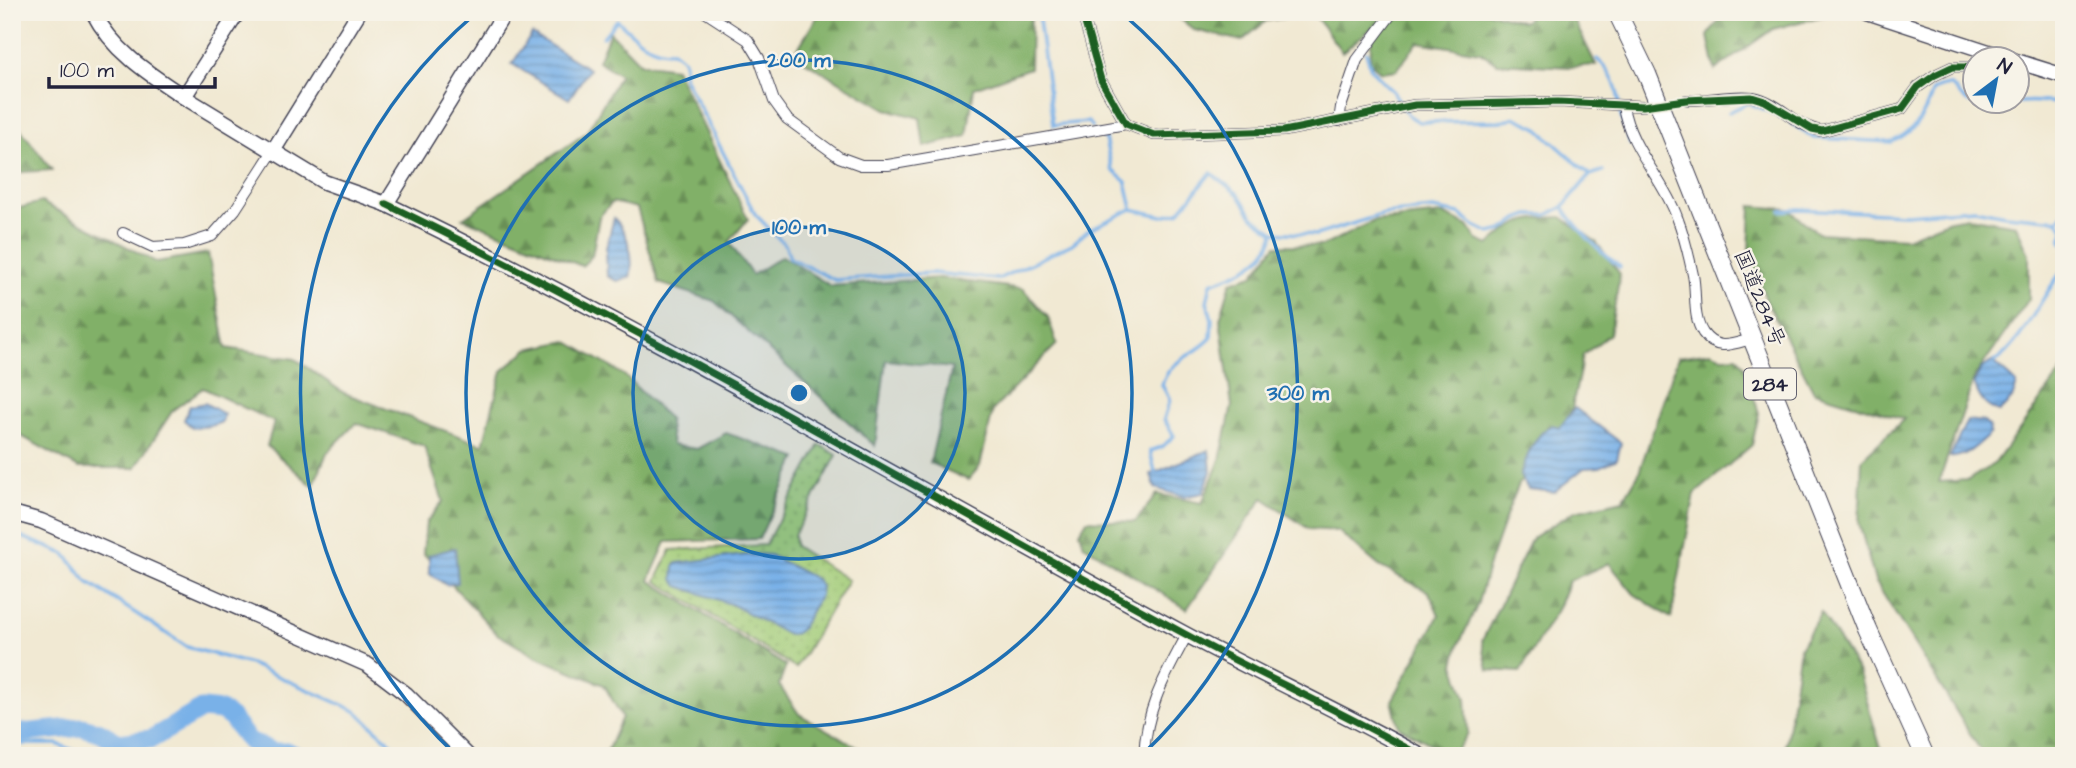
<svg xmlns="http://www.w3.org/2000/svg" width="2076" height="768" viewBox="0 0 2076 768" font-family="'Architects Daughter','Klee One',sans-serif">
	<defs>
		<pattern id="forest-firs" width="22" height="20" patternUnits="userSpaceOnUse" patternTransform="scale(1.75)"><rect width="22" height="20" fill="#81b068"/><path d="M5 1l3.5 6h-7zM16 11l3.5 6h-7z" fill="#698f57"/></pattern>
		<pattern id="park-dots" width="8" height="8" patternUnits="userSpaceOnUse" patternTransform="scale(1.75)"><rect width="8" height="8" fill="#a2cc78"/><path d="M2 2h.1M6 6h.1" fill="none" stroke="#8baf69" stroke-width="1.8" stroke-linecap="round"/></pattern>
		<pattern id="water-rules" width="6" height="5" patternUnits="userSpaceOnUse" patternTransform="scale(1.75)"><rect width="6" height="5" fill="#79b1e8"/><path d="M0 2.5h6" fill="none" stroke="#6390bd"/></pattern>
	</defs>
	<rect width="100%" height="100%" fill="#f7f3e8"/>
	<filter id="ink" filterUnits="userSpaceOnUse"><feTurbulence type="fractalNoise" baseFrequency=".0143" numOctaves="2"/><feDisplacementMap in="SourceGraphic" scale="14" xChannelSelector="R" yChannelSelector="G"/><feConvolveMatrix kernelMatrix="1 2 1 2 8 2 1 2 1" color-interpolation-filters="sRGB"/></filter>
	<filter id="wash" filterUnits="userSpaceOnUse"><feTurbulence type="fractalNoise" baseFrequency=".00686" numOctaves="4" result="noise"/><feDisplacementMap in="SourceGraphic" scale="28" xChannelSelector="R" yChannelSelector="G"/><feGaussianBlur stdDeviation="1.57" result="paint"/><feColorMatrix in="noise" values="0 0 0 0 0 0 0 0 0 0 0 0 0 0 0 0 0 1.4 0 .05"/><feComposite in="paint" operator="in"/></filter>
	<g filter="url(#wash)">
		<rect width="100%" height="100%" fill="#f1e9d3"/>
		<g fill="url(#forest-firs)" stroke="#526952" stroke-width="2">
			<polygon points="820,12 1031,12 1030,68 974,88 967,136 924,147 920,118 886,109 794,55"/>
			<polygon points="1172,12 1490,12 1524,22 1532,12 1570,12 1596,65 1572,67 1497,63 1480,52 1418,42 1397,70 1381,72 1370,63 1372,28 1342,52 1313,13 1266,21 1242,41 1194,30"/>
			<polygon points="1725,12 1838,12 1773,29 1715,70 1708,36"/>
			<polygon points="610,32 640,63 675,68 748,219 729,242 752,275 782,256 831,286 940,278 1023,289 1048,317 1057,344 993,410 980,466 968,480 930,463 952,368 886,360 875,446 714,301 659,283 637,208 612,202 599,217 592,256 582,266 463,218 586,133 620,75 598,61"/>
			<polygon points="12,118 52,170 12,173"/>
			<polygon points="41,202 156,262 208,253 226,348 295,359 344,393 483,445 502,371 528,349 567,341 624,375 668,418 672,445 697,449 726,433 797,458 759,539 666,542 649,580 786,666 779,685 799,714 873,756 605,756 622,717 604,685 537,657 497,634 423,553 426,523 443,501 424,446 356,423 327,453 313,486 267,446 274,422 203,388 173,410 135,468 79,468 21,436 12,428 12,210"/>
			<polygon points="1751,206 1788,209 1818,233 1906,238 1950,220 1968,217 2016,225 2029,254 2029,299 1975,376 1939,482 1968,480 1995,463 2064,368 2064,756 1984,756 1875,581 1859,523 1862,459 1904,419 1814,392 1766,300 1749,252"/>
			<path d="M1443,214l25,12 9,14 12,5c29,-26 35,-26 73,-28l34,25 24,32 -10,60 -27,21 -13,63 -51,66 -10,24 -20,56 -12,42 -18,38 -5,20 12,35 2,34 -15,23 -54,-29 -7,-26 47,-86 -10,-23 -50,-26 -41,-35 -29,-2 -46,-31 -76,111 -103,-64 -4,-13 7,-12 48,2 22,-28 45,9 18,-43 12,-54 -12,-87 11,-37 22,-7 23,-30 47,1 51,-25z"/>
			<polygon points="1711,352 1722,357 1737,356 1744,366 1759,413 1752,445 1695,494 1671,618 1634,594 1609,563 1569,581 1558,608 1520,672 1488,670 1482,641 1532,538 1575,511 1623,500 1638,475 1678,357"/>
			<polygon points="1821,612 1858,671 1881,749 1873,753 1854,749 1839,756 1782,756 1787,738 1800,648"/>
		</g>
		<polygon fill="url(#park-dots)" stroke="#62775a" stroke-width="2" points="820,445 837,455 794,535 795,546 848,580 796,668 656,581 671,550 765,545"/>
		<g fill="url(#water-rules)" stroke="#4e6a92" stroke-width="2">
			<polygon points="532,34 589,69 569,99 512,64"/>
			<path d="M614,218c14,14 21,40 16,59l-13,4 -10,-5 -1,-28z"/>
			<path d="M1993,361l24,23 -5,15 -13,13c-15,-5 -20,-14 -25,-29l7,-14z"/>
			<polygon points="205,403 224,414 222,422 211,426 193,428 184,420 190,406"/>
			<path d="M1575,408l46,35 -4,16 -17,8 -16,1 -30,24 -26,-3 -8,-13c6,-17 15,-44 33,-51l6,3z"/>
			<path d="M1967,420l17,2 5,5 1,7c-11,10 -24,24 -40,23z"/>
			<polygon points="1209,450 1211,471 1203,493 1184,497 1155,488 1151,474"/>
			<polygon points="455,548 458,583 446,585 429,573 429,555"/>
			<polygon points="754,554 770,555 816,579 821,586 820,595 801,629 796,633 788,635 733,605 678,586 673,579 674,566 677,563"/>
		</g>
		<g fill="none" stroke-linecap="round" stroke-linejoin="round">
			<g stroke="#79b1e8" stroke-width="3.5">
				<polyline points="1038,12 1053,125 1088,122 1092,127"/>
				<path d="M603,37l14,-17c18,16 31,32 56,31l11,9v17l71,137 31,32 4,12 45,22 97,-7 66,6 74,-35 18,-15 42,-20 30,7 17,-4 32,-39 27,21 15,23 21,15 42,3 68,-21 49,-5 26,5 16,12 15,7 13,-3 15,-11 11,-4h18l16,-8"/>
				<polyline points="1366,52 1371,69 1394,93 1408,115 1419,122 1504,121 1514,117 1536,127 1590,175"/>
				<path d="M1597,59c13,11 20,26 22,43"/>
				<polyline points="1729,112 1748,103 1782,116"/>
				<polyline points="1620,113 1630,144"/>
				<path d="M1791,123l23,15 78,4c25,-12 33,-27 41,-52 26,-12 18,3 36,12 15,7 35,1 50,0 15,-1 30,0 45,2"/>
				<polyline points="1098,132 1105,139 1112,170 1126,182 1132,208"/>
				<path d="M1603,171l-13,4 -27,32c13,21 37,45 57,60"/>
				<polyline points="1781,211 1798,209 1905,214 1975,209 2005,215 2058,220"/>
				<polyline points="2064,213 2058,220 2064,231 2061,241 2064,244"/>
				<path d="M1995,362c31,-23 44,-64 69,-93"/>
				<path d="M1155,472l-5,-21 12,-4 12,-11 -10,-17 6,-19 -8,-15c7,-26 33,-29 49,-47l1,-19 -5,-17 4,-19c27,-9 56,-20 63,-50"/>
				<polyline points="12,533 65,554 88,582 187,647 250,664 356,711 405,756"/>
				<polyline points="12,744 57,744 88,756"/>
				<polyline points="114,756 119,743"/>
			</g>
			<polyline stroke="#79b1e8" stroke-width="19" points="12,734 82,727 100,732 119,743 151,739 202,709 221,711 231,718 249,741 273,752 288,752 297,756"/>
		</g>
	</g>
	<g filter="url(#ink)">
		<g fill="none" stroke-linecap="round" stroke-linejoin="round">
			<polyline stroke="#c8c1b5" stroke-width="10" stroke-dasharray="10 5" stroke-linecap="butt" points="1643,106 1686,100"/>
			<g stroke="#414052" stroke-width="12">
				<g id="street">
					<polyline points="705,12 748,40 759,58 774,101 787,119 839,157 861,165 888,165 1126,124"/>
					<polyline points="1084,12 1083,16 1101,80 1126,124 1154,135 1284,131 1415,105 1558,102 1643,106"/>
					<path d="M1686,100c22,1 46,-6 67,-3 25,4 43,30 69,34l80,-22 16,-22 17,-12 17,-8h22"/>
					<path d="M1623,106c7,43 40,72 54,111 7,18 12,39 16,58 4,19 -1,41 10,58 13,19 30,11 48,6"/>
					<polyline points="1339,121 1341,107 1357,60 1393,12"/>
					<polyline points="123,233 153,247 184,245 212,236 235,210 273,151"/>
					<path d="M1144,756c2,-48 21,-80 43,-121"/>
				</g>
			</g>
			<g stroke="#414052" stroke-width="17">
				<g id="secondary">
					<path d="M93,12c20,39 56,62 91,85"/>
					<polyline points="238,12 184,97 324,182 386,204 505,12"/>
					<polyline points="1867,12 2013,60"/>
					<polyline points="2016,61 2064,76"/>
					<polyline points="273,151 359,12"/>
					<path d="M386,204c273,132 533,287 799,430 78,42 159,79 236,122"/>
					<polyline points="12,513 41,521 368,665 406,694 468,756"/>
				</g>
			</g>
			<g stroke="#414052" stroke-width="20">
				<polyline id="highway" points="1617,12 1647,74 1868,630 1925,756"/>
			</g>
			<use href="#street" stroke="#fff" stroke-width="10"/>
			<use href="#secondary" stroke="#fff" stroke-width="14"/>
			<use href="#highway" stroke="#fff" stroke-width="18"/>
			<g stroke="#f7f3e8" stroke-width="11">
				<g id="cycleway">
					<polyline points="1084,12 1083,16 1101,80 1126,124 1154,135 1284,131 1415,105 1558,102 1643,106 1686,100 1752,97 1765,101 1812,129 1822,131 1902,109 1918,87 1935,75 1952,67 1974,67"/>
					<path d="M386,204c273,132 533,287 799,430 78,42 159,79 236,122"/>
				</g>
			</g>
			<use href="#cycleway" stroke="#1b5e20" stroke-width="7"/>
		</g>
	</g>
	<circle cx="799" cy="393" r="166" fill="#1f6fb2" fill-opacity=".12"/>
	<g fill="none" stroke="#1f6fb2" stroke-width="3.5">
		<circle cx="799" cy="393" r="166"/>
		<circle cx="799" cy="393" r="333"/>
		<path d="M456 755A499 499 0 0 1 475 14M1123 14A499 499 0 0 1 1142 755"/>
	</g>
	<g text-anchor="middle" stroke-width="5" stroke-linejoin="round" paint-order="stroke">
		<rect fill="#f7f3e8" stroke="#62616f" stroke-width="2" x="1744" y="368.5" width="52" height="31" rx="5"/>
		<g font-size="19" font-weight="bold" fill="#22223b">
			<text x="1770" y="391">284</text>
		</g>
		<g font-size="21" fill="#22223b" stroke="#f7f3e8">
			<text transform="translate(1760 298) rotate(68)" y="7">国道284号</text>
		</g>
	</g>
	<circle cx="799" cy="393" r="10" fill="#1f6fb2" stroke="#f7f3e8" stroke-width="3.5"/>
	<g font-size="21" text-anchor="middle" font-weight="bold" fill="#1f6fb2" stroke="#f7f3e8" stroke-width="5" stroke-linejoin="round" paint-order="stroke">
		<text x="799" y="67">200 m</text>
		<text x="799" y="234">100 m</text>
		<text x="1298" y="400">300 m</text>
	</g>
	<rect width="2076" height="768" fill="none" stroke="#f7f3e8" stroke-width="42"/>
	<g transform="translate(1996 80) rotate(32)"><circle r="33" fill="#f7f3e8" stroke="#a29fa3" stroke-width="2"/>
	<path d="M0-5L12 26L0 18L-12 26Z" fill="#1f6fb2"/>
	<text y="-10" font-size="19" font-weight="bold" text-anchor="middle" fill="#22223b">N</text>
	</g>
	<path d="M49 77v10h166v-10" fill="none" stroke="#22223b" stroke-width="3.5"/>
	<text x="60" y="77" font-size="21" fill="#22223b" stroke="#f7f3e8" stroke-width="5" paint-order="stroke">100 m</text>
</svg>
